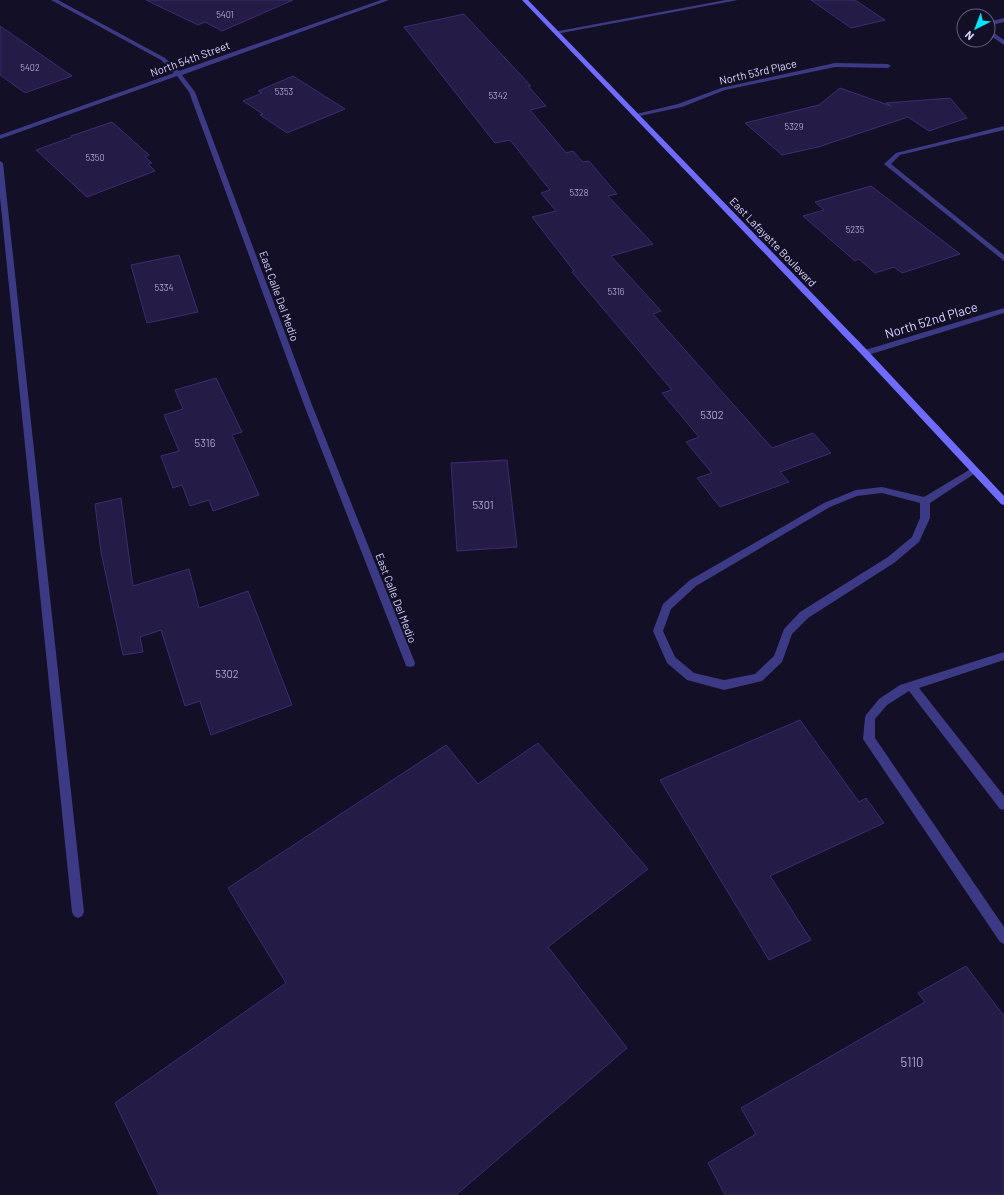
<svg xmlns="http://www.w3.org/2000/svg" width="1004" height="1195" viewBox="0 0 1004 1195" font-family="Barlow,sans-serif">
	<rect width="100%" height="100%" fill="#130f26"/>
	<g fill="#241b47" stroke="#3b2d73">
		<polygon points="146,0 293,0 222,31 205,22 198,25"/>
		<polygon points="811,0 855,0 885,20 851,28"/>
		<polygon points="464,14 531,86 528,86 546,106 530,110 566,153 573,151 583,162 589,161 617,194 608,196 653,244 611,256 661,311 653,314 772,448 813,433 831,453 780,472 789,482 720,507 697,478 712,473 686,442 699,437 662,393 672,390 572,272 574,271 532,217 556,211 541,193 550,190 510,140 495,143 404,27"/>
		<polygon points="0,26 72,76 25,93 0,75"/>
		<polygon points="293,76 345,109 287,133 260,115 263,114 243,101 262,93 258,91"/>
		<polygon points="840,88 891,106 886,103 950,98 967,118 929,131 908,117 818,147 782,155 745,123 819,105"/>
		<polygon points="112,122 149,155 145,157 152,163 148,164 155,171 87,197 36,150 72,137 71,136"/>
		<polygon points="871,186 960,254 902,273 894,267 875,273 859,259 855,261 803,216 824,210 815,202"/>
		<polygon points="179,255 198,312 147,323 131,265"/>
		<polygon points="216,378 242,432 232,435 259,495 213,511 209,500 190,506 182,485 173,488 161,456 179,451 164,415 183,409 175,390"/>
		<polygon points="507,460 517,547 457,551 451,463"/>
		<polygon points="121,498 133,586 189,569 199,608 248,591 292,705 211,735 200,701 185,706 161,630 140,637 143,652 123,655 101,552 95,504"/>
		<polygon points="800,720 859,802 866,798 884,823 770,876 811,940 769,960 660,780"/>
		<polygon points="538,743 648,869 548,947 627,1048 456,1195 159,1195 115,1103 286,983 228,888 446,745 478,784"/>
		<polygon points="966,966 1004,1016 1004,1195 725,1195 708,1163 756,1134 741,1108 925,1002 918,993"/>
	</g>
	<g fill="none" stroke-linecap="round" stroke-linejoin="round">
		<g fill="#3d3a85" fill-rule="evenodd">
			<polygon points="726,0 738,0 556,34 553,32"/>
			<polygon points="1004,18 1004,22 988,26 988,22"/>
			<polygon points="988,29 1004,40 1004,45 988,34"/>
			<polygon points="1004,126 1004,130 900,155 891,164 1004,255 1004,261 884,164 896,153"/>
			<polygon points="0,161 3,163 84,912 82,916 78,918 74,916 72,912 0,197"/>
			<path d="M974,467l5,3 -2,2 -47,31v15l-11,24 -25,21 -86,55 -16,16 -10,28 -20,19 -38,9 -37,-10 -20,-17 -14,-32 10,-27 27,-24 134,-77 32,-13 26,-3 42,10zM882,493l38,10v15l-8,19 -24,20 -88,55 -16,17 -10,27 -19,18 -31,6 -30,-7 -19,-16 -12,-26 8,-22 25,-23 134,-79 27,-11z"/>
			<polygon points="1004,652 1004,660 919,688 1004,796 1004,810 1000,809 909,691 887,705 875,719 875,738 1004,927 1004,944 1000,942 863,739 865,718 866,715 879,699 900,685"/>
		</g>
		<g fill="#3d3a85" fill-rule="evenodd">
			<polygon points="51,0 58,0 165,58 179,71 381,0 389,0 182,75 195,92 312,405 415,663 414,666 410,667 406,666 405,663 304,405 189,92 177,76 0,139 0,135 174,73 161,60"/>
			<polygon points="835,63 888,64 891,66 888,68 835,67 725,90 682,107 635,117 632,115 678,104 721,88"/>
			<polygon points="1004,308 1004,313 868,355 862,355 861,353 862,351"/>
		</g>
		<polygon fill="#6f6bff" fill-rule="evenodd" points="522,0 528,0 868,351 1004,496 1004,505 1001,504 862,355"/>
	</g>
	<g text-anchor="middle" stroke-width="4" stroke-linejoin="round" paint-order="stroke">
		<g font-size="9" fill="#aca6d1">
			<text x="225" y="18">5401</text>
			<text x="30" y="71">5402</text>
			<text x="284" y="95">5353</text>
			<text x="498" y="99">5342</text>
			<text x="794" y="130">5329</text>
			<text x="95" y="161">5350</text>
			<text x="579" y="196">5328</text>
			<text x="855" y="233">5235</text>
			<text x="164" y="291">5334</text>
			<text x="616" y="295">5316</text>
		</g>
		<g font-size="11" fill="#d9d4ff" stroke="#130f26">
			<text transform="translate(190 59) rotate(-20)" y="4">North 54th Street</text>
			<text transform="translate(758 72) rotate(-13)" y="4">North 53rd Place</text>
			<text transform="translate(773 242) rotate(46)" y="4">East Lafayette Boulevard</text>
			<text transform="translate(279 296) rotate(70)" y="4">East Calle Del Medio</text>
			<text transform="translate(396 598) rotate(69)" y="4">East Calle Del Medio</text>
		</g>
		<g font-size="11" fill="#aca6d1">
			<text x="712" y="419">5302</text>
			<text x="205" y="447">5316</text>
			<text x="483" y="509">5301</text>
			<text x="227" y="678">5302</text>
		</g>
		<g font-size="13" fill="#d9d4ff" stroke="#130f26">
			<text transform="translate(931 320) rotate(-17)" y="5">North 52nd Place</text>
		</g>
		<g font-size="13" fill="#aca6d1">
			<text x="912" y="1067">5110</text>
		</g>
	</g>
	<g transform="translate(976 28) rotate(222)"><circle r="19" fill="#130f26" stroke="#625e7d"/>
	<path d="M0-3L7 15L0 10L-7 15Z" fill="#00e5ff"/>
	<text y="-6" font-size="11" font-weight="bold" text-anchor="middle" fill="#d9d4ff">N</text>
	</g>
</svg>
